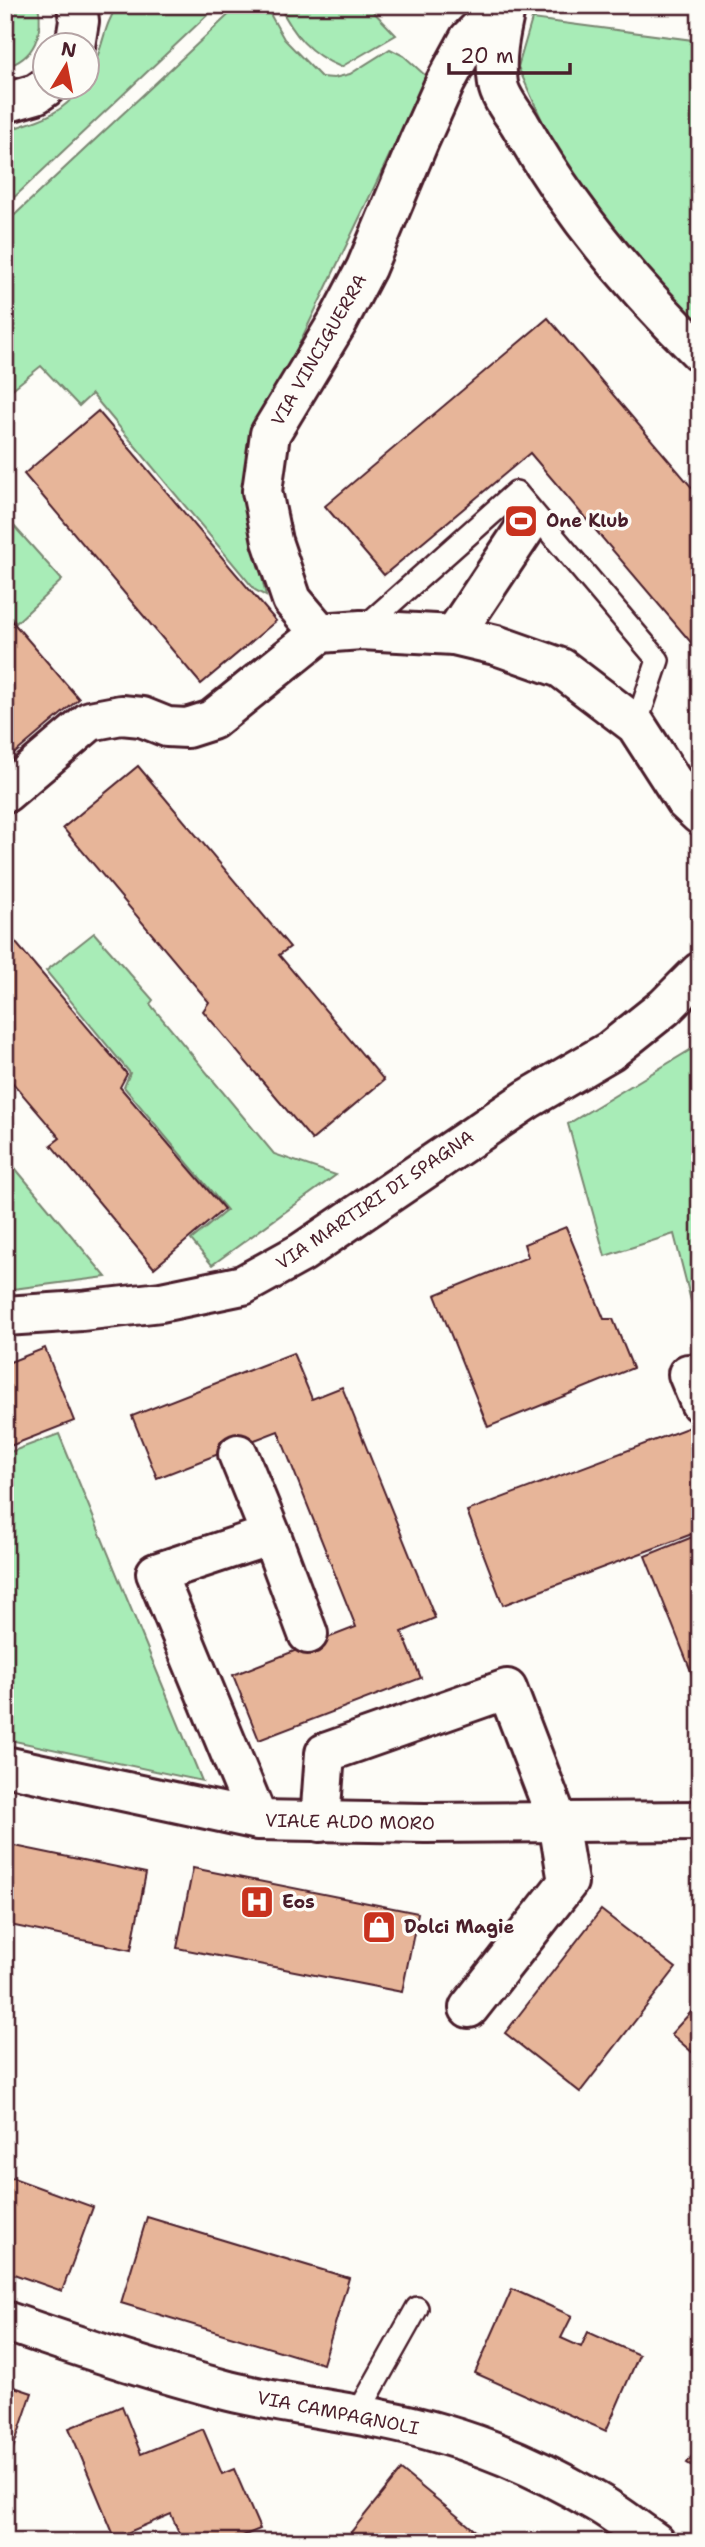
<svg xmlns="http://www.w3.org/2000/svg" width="705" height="2547" viewBox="0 0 705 2547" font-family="'Shantell Sans',sans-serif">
	<rect width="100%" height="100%" fill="#fdfcf7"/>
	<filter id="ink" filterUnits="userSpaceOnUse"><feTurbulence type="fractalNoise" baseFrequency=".0143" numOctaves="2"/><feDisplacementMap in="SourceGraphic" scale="14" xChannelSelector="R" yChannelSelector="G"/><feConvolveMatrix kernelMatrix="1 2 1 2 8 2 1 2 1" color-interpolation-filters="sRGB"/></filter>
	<g filter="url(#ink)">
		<g fill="#a8ecb7" stroke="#798671" stroke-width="2">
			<path d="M5,5h33c6,27 -3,54 -33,62z"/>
			<path d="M118,5h100l-213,201v-75c33,-11 54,-14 76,-43h7c0,-15 8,-26 12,-39 5,-16 8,-30 18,-44z"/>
			<polygon points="239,5 265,5 284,39 321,77 334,78 350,74 390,49 404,56 427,77 254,438 246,466 246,503 266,596 255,590 92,394 79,406 41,366 5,395 5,224"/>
			<path d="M279,5h88l29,30 -55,32c-32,-13 -47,-32 -62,-62z"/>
			<polygon points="532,19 700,41 700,324 637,259 553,145 518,67"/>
			<polygon points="5,516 62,580 16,623 5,611"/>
			<polygon points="94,933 153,1000 150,1004 274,1154 336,1175 212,1265 191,1240 227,1210 124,1087 130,1073 46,971"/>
			<polygon points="700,1044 700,1336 674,1234 605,1256 568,1124"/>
			<polygon points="5,1156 106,1277 5,1290"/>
			<polygon points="59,1434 202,1781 5,1739 5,1454"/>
		</g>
		<g fill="#e7b599" stroke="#4a1f2b" stroke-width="2">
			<polygon points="548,318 700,497 700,653 530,453 384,575 325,506"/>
			<polygon points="98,411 276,621 201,684 24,474"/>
			<polygon points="5,613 79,699 7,760 5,758"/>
			<polygon points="138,766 290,947 279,955 384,1080 312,1140 203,1011 209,1002 63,828"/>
			<polygon points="5,930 127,1074 120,1087 224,1209 154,1268 51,1145 60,1138 5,1074"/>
			<polygon points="566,1227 604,1319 613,1319 633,1368 488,1427 435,1295 528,1257 524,1244"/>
			<polygon points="45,1348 74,1421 5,1448 5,1364"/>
			<polygon points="293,1353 312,1399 342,1387 435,1618 402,1632 421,1678 259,1740 233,1675 356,1627 278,1431 157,1478 132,1416"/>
			<polygon points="695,1425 700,1437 700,1531 503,1605 467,1511"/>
			<polygon points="700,1534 700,1694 645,1556"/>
			<polygon points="5,1844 146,1873 131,1950 5,1924"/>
			<polygon points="193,1868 418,1913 402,1992 177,1948"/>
			<polygon points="601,1910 676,1968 580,2092 505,2033"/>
			<polygon points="700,2002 700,2059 671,2034"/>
			<polygon points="5,2175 93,2207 62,2291 5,2271"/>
			<polygon points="147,2217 349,2278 323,2364 121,2303"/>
			<polygon points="512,2289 572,2316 561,2338 581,2347 588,2332 639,2355 606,2431 475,2373"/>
			<polygon points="5,2384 32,2393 6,2469 5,2469"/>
			<polygon points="122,2406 141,2454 203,2429 222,2474 234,2469 260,2529 228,2542 183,2542 171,2514 115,2538 69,2428"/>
			<polygon points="700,2445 700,2471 687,2463"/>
			<polygon points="401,2470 489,2542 353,2542 347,2537"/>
		</g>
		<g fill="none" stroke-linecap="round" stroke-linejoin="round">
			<g stroke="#4a1f2b" stroke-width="26">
				<g id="service">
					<polyline points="361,630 516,492 658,660 636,725"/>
					<polyline points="357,2415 417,2308"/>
				</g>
			</g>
			<g stroke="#4a1f2b" stroke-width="44">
				<g id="minor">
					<path d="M506,5c-6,27 -12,52 -8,79 2,14 16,30 23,42 48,84 110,159 179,226"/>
					<polyline points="320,633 292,600 272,541 262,491 270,434 337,323 366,268 419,141 445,83 469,39 503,5"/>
					<polyline points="320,633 361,630 454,635 496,645 561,668 636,725 685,801 700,815"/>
					<polyline points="454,635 526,527"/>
					<polyline points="5,793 90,721 121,715 142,717 167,727 187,728 212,720 320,633"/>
					<polyline points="5,1316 81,1311 161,1302 243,1285 301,1253 528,1099 610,1051 665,1007 700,972"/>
					<polyline points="688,1374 700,1403"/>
					<polyline points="238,1454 271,1535 156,1573 258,1820"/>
					<polyline points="271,1535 308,1634"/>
					<polyline points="320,1822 325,1753 507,1689 558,1822 568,1882 469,2008"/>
					<path d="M5,2321c74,26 148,50 224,70 70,17 144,22 213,43 52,15 105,39 151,66 22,12 41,28 62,42"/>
				</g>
			</g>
			<g stroke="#4a1f2b" stroke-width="44">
				<polyline id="tertiary" points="5,1766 258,1820 425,1823 700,1821"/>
			</g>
			<g stroke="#4a1f2b" stroke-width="44">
				<g id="secondary">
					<polyline points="75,46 79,21 77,5"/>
					<polyline points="5,103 36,94 46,87"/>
				</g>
			</g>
			<use href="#service" stroke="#fdfcf7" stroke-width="21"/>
			<use href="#minor" stroke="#fdfcf7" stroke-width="38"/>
			<use href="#tertiary" stroke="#fdfcf7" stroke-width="38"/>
			<use href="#secondary" stroke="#fdfcf7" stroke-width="38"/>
		</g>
	</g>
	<defs>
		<g id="stadium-square" transform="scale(1.75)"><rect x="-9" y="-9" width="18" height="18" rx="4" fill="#c8321e" stroke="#fdfcf7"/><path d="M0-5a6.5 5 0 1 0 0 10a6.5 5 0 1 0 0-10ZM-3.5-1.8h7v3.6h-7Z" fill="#fff"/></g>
		<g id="hospital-square" transform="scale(1.75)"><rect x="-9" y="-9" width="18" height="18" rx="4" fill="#c8321e" stroke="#fdfcf7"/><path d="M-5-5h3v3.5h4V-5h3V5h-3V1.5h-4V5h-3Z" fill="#fff"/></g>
		<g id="shop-square" transform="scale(1.75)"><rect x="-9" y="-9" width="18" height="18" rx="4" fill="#c8321e" stroke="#fdfcf7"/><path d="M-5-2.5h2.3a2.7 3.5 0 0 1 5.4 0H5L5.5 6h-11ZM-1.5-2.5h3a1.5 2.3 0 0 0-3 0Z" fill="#fff"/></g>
	</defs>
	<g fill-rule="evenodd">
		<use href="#stadium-square" x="521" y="521"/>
		<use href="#hospital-square" x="257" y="1902"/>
		<use href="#shop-square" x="379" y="1927"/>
	</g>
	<g text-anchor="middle" stroke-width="7" stroke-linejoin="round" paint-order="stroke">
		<g font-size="18" fill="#4a1f2b" stroke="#fdfcf7">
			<text transform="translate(319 350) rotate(-60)" y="6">VIA VINCIGUERRA</text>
			<text transform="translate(375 1200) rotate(-34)" y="6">VIA MARTIRI DI SPAGNA</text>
			<text transform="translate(350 1822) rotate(1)" y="6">VIALE ALDO MORO</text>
			<text transform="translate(338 2413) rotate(11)" y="6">VIA CAMPAGNOLI</text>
		</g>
		<g font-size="18" font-weight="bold" fill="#4a1f2b" stroke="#fdfcf7" text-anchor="start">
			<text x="546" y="527">One Klub</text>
			<text x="282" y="1908">Eos</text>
			<text x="404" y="1933">Dolci Magie</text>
		</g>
	</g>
	<rect width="705" height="2547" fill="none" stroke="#fdfcf7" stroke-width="28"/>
	<rect x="14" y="14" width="677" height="2519" fill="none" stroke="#4a1f2b" stroke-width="2.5" filter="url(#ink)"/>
	<g transform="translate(66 66) rotate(10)"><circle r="33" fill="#fdfcf7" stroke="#b5a4a5" stroke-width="2"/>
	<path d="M0-5L12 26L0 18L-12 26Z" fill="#c8321e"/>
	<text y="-10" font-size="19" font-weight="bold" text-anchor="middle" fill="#4a1f2b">N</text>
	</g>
	<path d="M449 63v10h121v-10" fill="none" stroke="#4a1f2b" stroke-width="3.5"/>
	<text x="460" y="63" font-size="21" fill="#4a1f2b" stroke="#fdfcf7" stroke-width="5" paint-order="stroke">20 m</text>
</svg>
